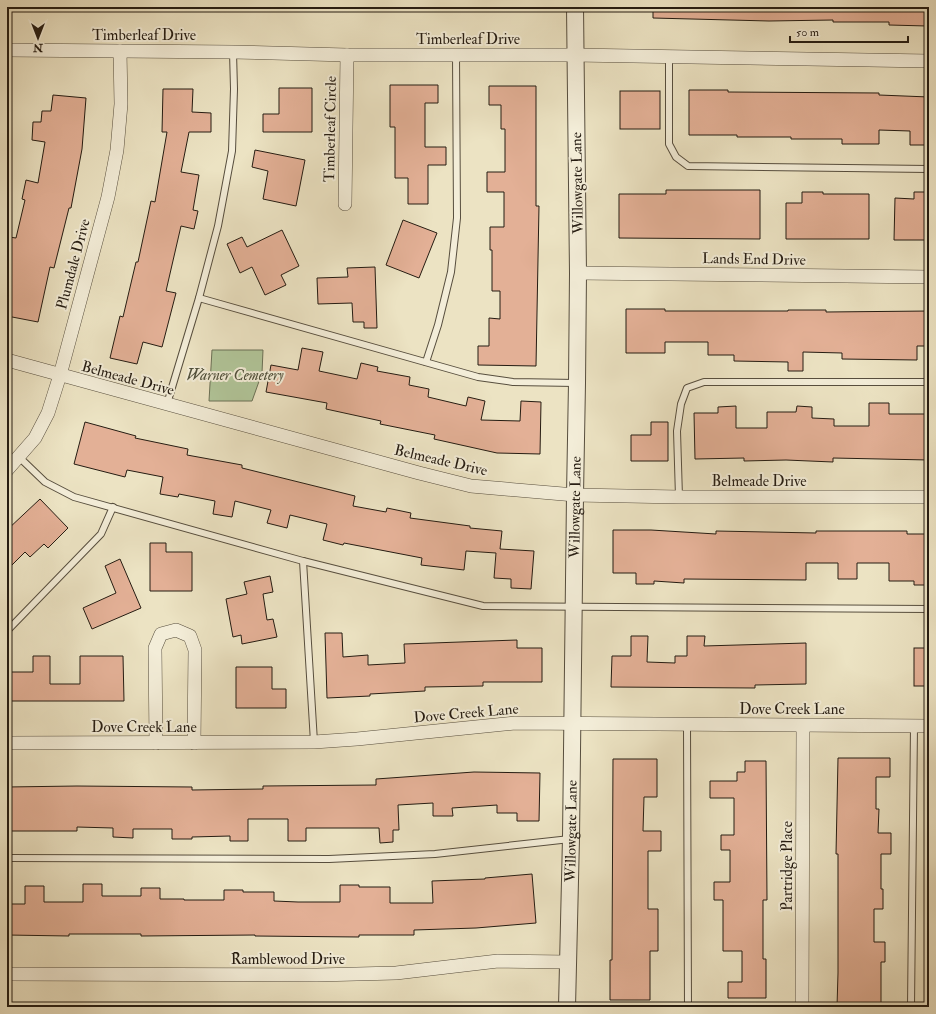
<svg xmlns="http://www.w3.org/2000/svg" width="936" height="1014" viewBox="0 0 936 1014" font-family="'IM FELL Double Pica',serif">
	<rect width="100%" height="100%" fill="#ece3c3"/>
	<filter id="stains"><feTurbulence type="fractalNoise" baseFrequency=".005" numOctaves="4"/><feColorMatrix values="0 0 0 0 .2 0 0 0 0 .09 0 0 0 0 .02 0 0 0 .5 -.17"/></filter>
	<radialGradient id="worn" r=".72"><stop offset=".6" stop-color="#630" stop-opacity="0"/><stop offset="1" stop-color="#630" stop-opacity=".3"/></radialGradient>
	<polygon fill="#b1c599" stroke="#6b7056" points="212,350 263,350 262,373 252,401 209,401"/>
	<g fill="#e3b096" stroke="#251c12">
		<polygon points="653,7 927,7 927,26 889,25 889,22 833,22 833,20 769,21 653,18"/>
		<polygon points="390,85 438,85 438,103 425,103 425,147 446,147 446,165 428,165 428,204 408,204 408,178 395,178 395,127 390,127"/>
		<polygon points="489,86 536,86 536,206 539,206 536,366 478,365 478,346 489,346 489,318 500,319 500,291 492,291 492,250 490,250 490,227 504,227 504,192 487,192 487,172 505,172 505,129 501,129 501,105 489,105"/>
		<polygon points="279,88 312,88 312,132 263,132 263,114 279,114"/>
		<polygon points="163,89 193,89 192,112 211,113 211,132 189,132 181,172 199,175 193,210 198,211 194,229 181,226 166,291 176,293 162,347 143,342 137,364 110,358 120,316 123,317 136,262 138,262 151,201 155,202 167,132 162,132"/>
		<polygon points="689,90 728,90 728,92 879,93 879,95 929,97 929,145 910,145 910,131 879,130 879,144 842,144 842,139 791,139 791,137 737,137 737,135 689,135"/>
		<rect x="620" y="91" width="40" height="38"/>
		<polygon points="53,95 86,98 82,149 71,208 69,208 54,268 50,267 38,322 7,316 7,246 9,237 16,238 25,200 22,199 26,180 38,183 45,142 32,140 33,122 41,122 42,111 51,111"/>
		<polygon points="255,150 305,160 296,206 263,199 268,171 252,167"/>
		<polygon points="666,190 760,190 760,239 619,238 619,194 666,194"/>
		<polygon points="802,192 823,192 823,194 869,194 869,239 786,239 786,203 802,203"/>
		<polygon points="914,192 929,192 929,240 894,240 895,198 914,199"/>
		<polygon points="403,220 437,233 419,278 386,265"/>
		<polygon points="282,230 299,266 281,275 286,285 265,295 252,267 240,273 227,244 242,237 247,247"/>
		<polygon points="375,267 377,328 364,328 364,322 353,322 352,303 318,304 317,278 348,277 347,268"/>
		<polygon points="626,309 665,309 665,311 788,311 788,310 826,310 826,312 929,311 929,346 917,346 917,360 842,359 842,353 803,352 803,371 788,371 788,362 734,361 734,355 708,355 708,342 665,342 665,353 626,353"/>
		<polygon points="302,348 323,352 319,371 357,379 361,363 378,367 377,371 410,377 409,385 429,389 428,397 466,406 468,397 485,401 481,420 520,421 521,401 541,402 540,454 497,453 434,439 435,435 380,424 381,421 326,409 327,403 266,392 271,365 298,370"/>
		<polygon points="869,403 889,403 889,414 929,414 929,460 833,458 833,462 786,460 744,461 744,458 695,459 694,413 718,413 718,407 736,406 736,428 767,428 767,412 796,412 797,406 812,407 812,418 834,419 834,426 869,426"/>
		<polygon points="85,422 136,436 135,438 188,449 187,455 242,465 242,468 355,496 353,506 386,512 387,508 411,513 410,518 470,526 470,528 502,531 500,549 534,551 531,589 511,588 511,579 494,578 496,553 466,551 464,570 421,565 422,558 344,543 343,545 323,540 327,524 290,515 287,528 267,523 271,510 235,501 232,517 213,514 215,501 179,494 178,497 160,494 163,477 127,470 125,477 74,464"/>
		<polygon points="651,422 668,422 668,461 631,461 631,435 651,435"/>
		<polygon points="40,499 68,528 48,548 44,544 30,557 25,552 7,570 7,530"/>
		<polygon points="613,530 651,530 716,534 716,531 816,533 816,531 907,531 907,534 929,534 929,585 914,585 914,581 889,581 889,563 857,563 857,579 838,579 838,563 806,563 806,580 684,579 684,583 654,581 654,584 636,584 636,573 613,573"/>
		<polygon points="150,543 166,543 166,552 192,552 192,591 150,591"/>
		<polygon points="120,559 141,608 92,629 83,608 116,593 105,566"/>
		<polygon points="270,576 273,592 263,594 267,620 273,619 277,637 242,644 241,635 233,637 226,599 247,594 244,582"/>
		<polygon points="325,633 342,633 343,657 368,655 368,665 405,663 404,644 517,640 517,648 542,648 542,682 483,682 483,686 425,687 425,691 370,694 370,696 327,698"/>
		<polygon points="631,636 648,636 647,662 675,663 675,656 687,656 687,636 705,636 704,646 806,643 806,684 755,685 755,688 611,687 612,656 631,656"/>
		<rect x="914" y="648" width="15" height="38"/>
		<polygon points="33,656 50,656 50,684 80,684 80,656 123,656 124,701 7,701 7,672 33,672"/>
		<polygon points="236,667 272,667 272,689 286,689 286,708 236,708"/>
		<polygon points="838,758 890,758 890,777 876,777 876,809 879,809 878,833 891,833 891,854 881,854 881,889 883,889 883,909 874,909 874,942 885,942 885,962 881,962 881,1007 837,1007 838,973 838,854 836,854"/>
		<polygon points="613,759 657,759 657,797 644,797 643,831 661,831 661,851 648,851 648,909 658,909 658,951 650,951 650,1000 610,1000 610,960 612,960"/>
		<polygon points="745,761 766,761 767,900 763,900 763,959 766,959 766,998 728,998 728,982 742,982 742,951 723,951 723,900 714,900 714,882 730,882 730,850 721,850 721,835 734,835 734,798 710,798 710,781 737,781 737,772 745,772"/>
		<polygon points="474,772 540,773 539,821 517,821 517,813 497,813 497,805 452,808 453,816 433,816 433,803 398,805 399,830 393,830 393,842 380,843 379,828 306,828 306,841 288,841 288,819 248,819 248,841 230,841 230,836 192,837 192,839 172,839 172,829 133,829 133,838 113,837 113,828 77,827 77,831 7,831 7,787 77,786 192,787 192,790 263,789 263,786 376,785 376,779"/>
		<polygon points="532,874 536,923 476,928 414,930 414,935 359,935 359,937 255,936 255,935 141,936 141,934 69,934 69,936 7,935 7,904 25,904 25,886 44,886 44,902 83,902 83,884 102,884 102,896 141,896 141,888 160,888 160,899 184,899 184,900 224,900 224,890 243,890 243,892 274,892 274,901 298,902 340,902 340,885 359,885 359,887 390,887 390,903 433,903 432,881 485,879 485,878"/>
	</g>
	<g fill="none" stroke-linecap="round" stroke-linejoin="round">
		<g stroke="#574e3e" stroke-width="8">
			<g id="service">
				<polyline points="669,56 669,144 676,157 688,166 929,169"/>
				<polyline points="7,86 8,50"/>
				<polyline points="199,298 478,377 513,382 576,383"/>
				<polyline points="426,362 438,325 451,272 457,218 456,55"/>
				<polyline points="167,404 199,298 218,226 232,151 234,89 233,52"/>
				<polyline points="19,457 45,482 74,497 303,561 483,606 929,609"/>
				<polyline points="679,497 677,431 681,404 687,388 704,382 929,382"/>
				<polyline points="303,561 314,742"/>
				<polyline points="7,631 101,534 113,507"/>
				<polyline points="687,725 688,1007"/>
				<polyline points="7,858 329,859 435,854 570,839"/>
				<polyline points="911,1007 914,726"/>
			</g>
		</g>
		<g stroke="#574e3e" stroke-width="14">
			<g id="minor">
				<polyline points="7,50 233,52 347,55 575,55 929,61"/>
				<polyline points="345,204 347,55"/>
				<polyline points="578,273 929,277"/>
				<polyline points="7,360 419,473 471,486 575,495 679,497 929,497"/>
				<polyline points="7,470 35,438 48,413 60,375 108,197 117,150 121,104 120,51"/>
				<polyline points="7,743 314,742 357,739 515,723 929,726"/>
				<polyline points="156,743 155,648 161,634 176,630 190,636 195,650 194,743"/>
				<polyline points="7,974 317,975 396,973 498,961 568,962"/>
				<polyline points="802,1007 803,726"/>
			</g>
		</g>
		<g stroke="#574e3e" stroke-width="18">
			<g id="tertiary">
				<path id="s1" d="M567,1007l4,-169 4,-343 2,-112 1,-110 -3,-266"/>
			</g>
		</g>
		<use href="#service" stroke="#f3edd8" stroke-width="6"/>
		<use href="#minor" stroke="#f3edd8" stroke-width="13"/>
		<use href="#tertiary" stroke="#f3edd8" stroke-width="16"/>
	</g>
	<g text-anchor="middle" stroke-width="4" stroke-linejoin="round" paint-order="stroke">
		<g font-size="15" fill="#251c12" stroke="#f3edd8">
			<text x="144" y="40">Timberleaf Drive</text>
			<text x="468" y="44">Timberleaf Drive</text>
			<text transform="translate(330 129) rotate(-89)" y="5">Timberleaf Circle</text>
			<text transform="translate(577 183) rotate(-91)" y="5">Willowgate Lane</text>
			<text transform="translate(754 259) rotate(1)" y="5">Lands End Drive</text>
			<text transform="translate(73 264) rotate(-75)" y="5">Plumdale Drive</text>
			<text transform="translate(128 378) rotate(15)" y="5">Belmeade Drive</text>
			<text transform="translate(441 460) rotate(13)" y="5">Belmeade Drive</text>
			<text x="759" y="486">Belmeade Drive</text>
			<text dy="5" stroke="none"><textPath href="#s1" startOffset="500">Willowgate Lane</textPath></text>
			<text x="792" y="714">Dove Creek Lane</text>
			<text transform="translate(466 713) rotate(-5)" y="5">Dove Creek Lane</text>
			<text x="144" y="732">Dove Creek Lane</text>
			<text dy="5" stroke="none"><textPath href="#s1" startOffset="176">Willowgate Lane</textPath></text>
			<text transform="translate(787 866) rotate(-90)" y="5">Partridge Place</text>
			<text x="288" y="964">Ramblewood Drive</text>
		</g>
		<g font-size="15" font-style="italic" fill="#4f4f3a" stroke="#f3edd8">
			<text x="235" y="380">Warner Cemetery</text>
		</g>
	</g>
	<rect width="936" height="1014" fill="none" stroke="#ece3c3" stroke-width="24"/>
	<rect x="8" y="8" width="920" height="998" fill="none" stroke="#251c12" stroke-width="2"/>
	<rect x="12" y="12" width="912" height="990" fill="none" stroke="#251c12"/>
	<g transform="translate(38 38) rotate(180)" stroke="#f3edd8" stroke-width="3" paint-order="stroke">
	<path d="M0-3L7 15L0 10L-7 15Z" fill="#251c12"/>
	<text y="-6" font-size="11" font-weight="bold" text-anchor="middle" fill="#251c12">N</text>
	</g>
	<path d="M790 36v6h118v-6" fill="none" stroke="#251c12" stroke-width="2"/>
	<text x="796" y="36" font-size="12" fill="#251c12" stroke="#f3edd8" stroke-width="3" paint-order="stroke">50 m</text>
	<rect width="100%" height="100%" filter="url(#stains)"/>
	<rect width="100%" height="100%" fill="url(#worn)"/>
</svg>
